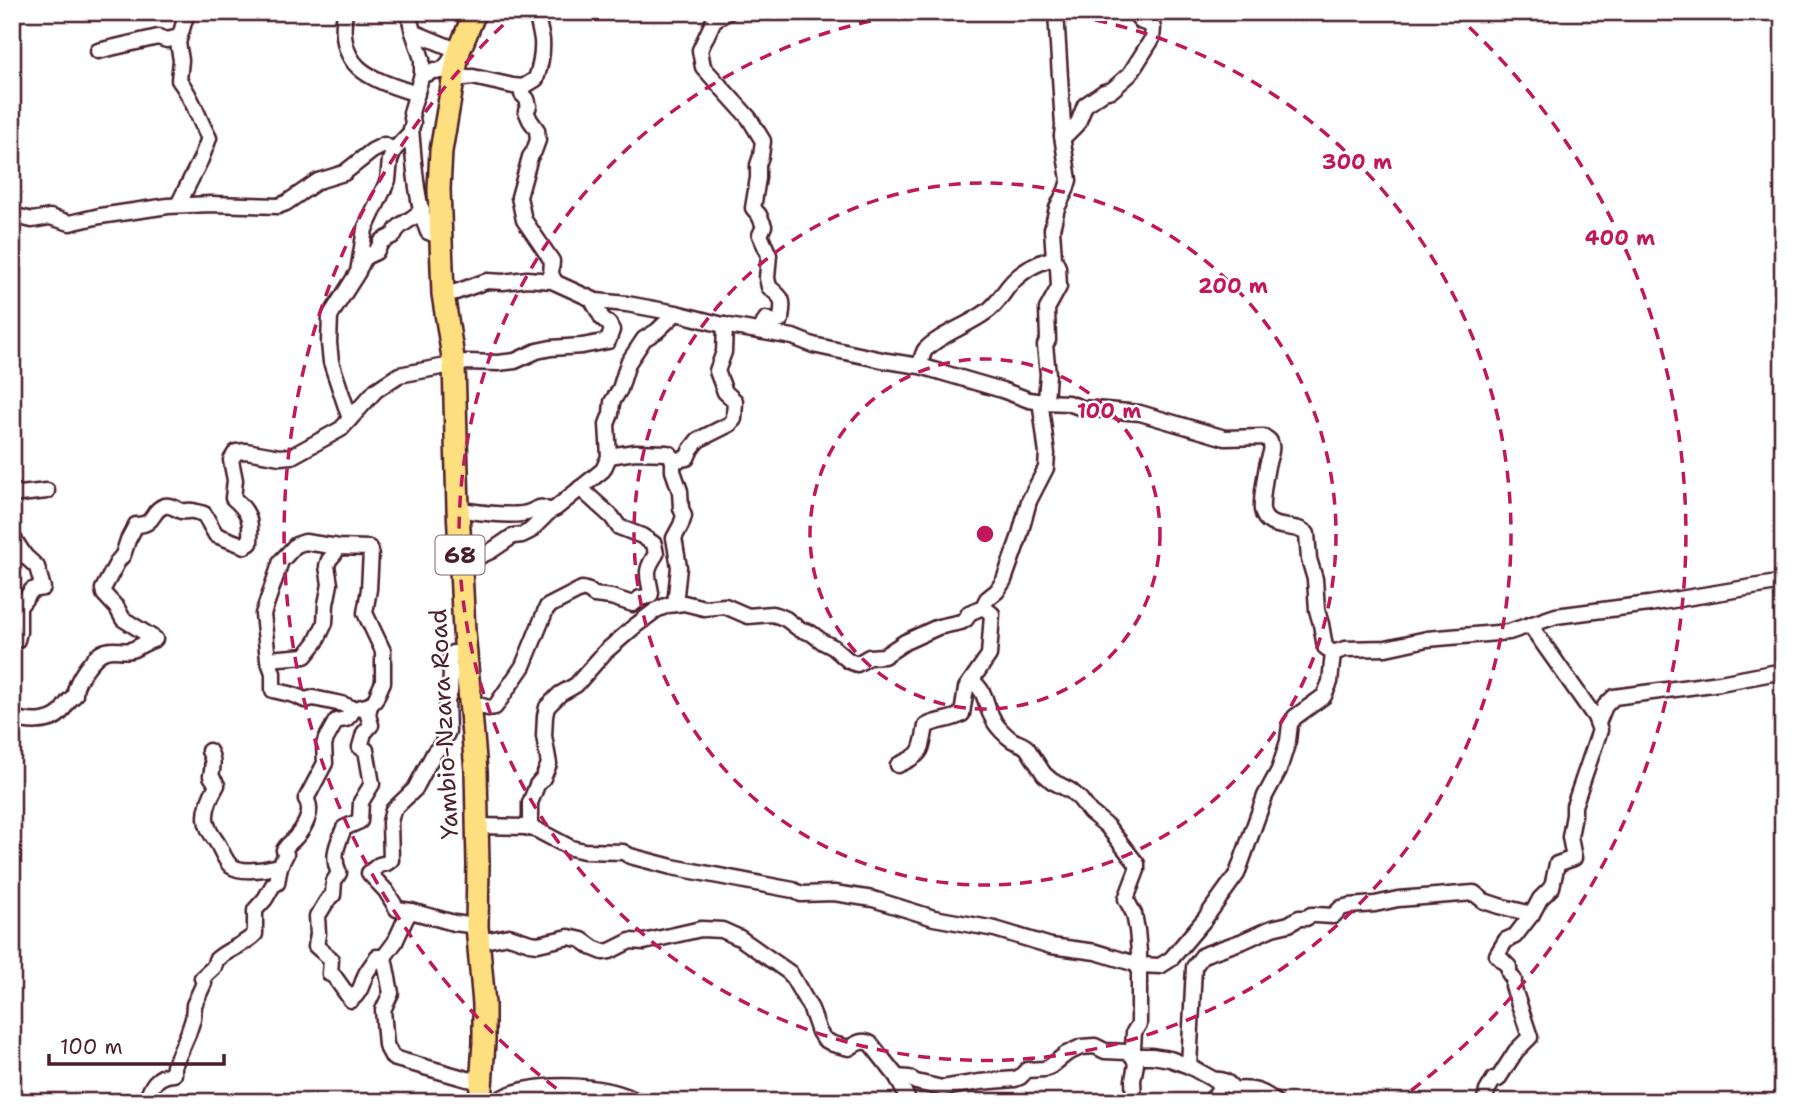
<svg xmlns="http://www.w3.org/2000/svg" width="1795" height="1114" viewBox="0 0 1795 1114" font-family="'Shantell Sans',sans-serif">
	<rect width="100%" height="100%" fill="#fff"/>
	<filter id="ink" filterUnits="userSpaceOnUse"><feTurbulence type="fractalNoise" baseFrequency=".0143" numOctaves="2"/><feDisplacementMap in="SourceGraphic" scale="14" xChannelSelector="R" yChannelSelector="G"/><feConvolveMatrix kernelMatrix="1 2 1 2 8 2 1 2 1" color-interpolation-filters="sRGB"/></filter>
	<g filter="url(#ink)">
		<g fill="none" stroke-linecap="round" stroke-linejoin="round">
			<g stroke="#4a1f2b" stroke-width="19">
				<g id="street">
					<path d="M345,12c-9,58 26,67 72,82"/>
					<polyline points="408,12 413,32 459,51"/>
					<path d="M539,12c-3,10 2,18 3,28 1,13 -2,27 -6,39l-13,8 -1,7 5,5 2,7 -3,5 4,9 7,10 1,10 -4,11 -4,6 -11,40 5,23 28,41 -1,13 4,8"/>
					<path d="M728,12l-14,8 -14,30 3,17 46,51 14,23 -2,15 -3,9v13l-5,30 6,7 5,11 -4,9 9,20 -2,23 2,9c16,13 14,13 12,32l-7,3 -8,-3 -6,12"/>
					<path d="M413,32l9,27v15l-11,39 2,10 -2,6c3,32 5,74 17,103l13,5"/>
					<polyline points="98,51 158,37 167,40 179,37"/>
					<path d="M422,74l7,-1 5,-3 6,1c7,-5 12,-11 14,-20"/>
					<polyline points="454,75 464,78 473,77 513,86 523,87"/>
					<polyline points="1062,136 1066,135 1078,123 1085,105 1104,92 1112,90 1130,74 1152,39 1153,28 1152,25 1142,22 1134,12"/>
					<path d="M178,205l23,-46 8,-21c-11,-20 -16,-40 -30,-58l2,-20 -3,-17 9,-31"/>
					<polyline points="12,215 32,220 50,217 70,223 100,216 168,206 211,204 278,206 286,203 318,181 344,173 372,151 384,145 394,150"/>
					<path d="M360,267l5,-10 11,-5 6,-11 12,-6c4,-13 20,-14 28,-26"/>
					<path d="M443,294l13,-2 31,-11 16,1 24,-3 25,2 44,20 31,3 49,9 47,12 70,12 20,8 74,16 33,5 82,24 27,10 14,2 25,1 14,5 58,5 85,25 39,-1c5,3 6,3 7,8 2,6 -3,15 -4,21 -2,11 -6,33 -5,44 4,23 34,12 45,24l2,25 6,20 2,31 4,14 4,23 8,6"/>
					<path d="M920,366c1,-5 2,-11 5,-16 14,-15 44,-25 61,-38 10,-6 15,-16 22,-25 12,-15 27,-24 46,-29"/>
					<polyline points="350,419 331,362 329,343 330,316 358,272 365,229 388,180 390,160 394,150 411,132"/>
					<polyline points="609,456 635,452 667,453 670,454 673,461 687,458 691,449 698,440 730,424 734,419 735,401 725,392 717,371 724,352 725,325"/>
					<polyline points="673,461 673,471 680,491 681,508 684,516 681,525 674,538 679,567 675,604"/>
					<polyline points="12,490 20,494 47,491"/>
					<path d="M458,509c15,3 58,9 72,3 10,-4 9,-7 20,-1l6,-3 47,-38 6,-13 -2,-33 4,-10 1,-12 8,-13 8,-26 16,-24 13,-8 19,-18"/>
					<polyline points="12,536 25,556 37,567 43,588 32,590 19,607 19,632 17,640 12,641"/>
					<polyline points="461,565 491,551 513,536 522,535 530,531 550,511"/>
					<polyline points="268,659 305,656 316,642 325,623 326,604 330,584 327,566 329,560 335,553 334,546"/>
					<path d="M972,681c16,12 12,23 21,38 3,7 13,17 19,21 5,3 10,3 15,8l17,26 8,7 19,10 9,8 10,13 17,14 30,38v6l-11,29 8,15 3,16 2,22v72l-5,8 -1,16v8l3,8 -3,16 1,22"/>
					<path d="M470,702l18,6 7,-1 28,-41 24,-59 35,-18 7,2 5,4 17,2 22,7 7,-6 10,-2 1,-3c-3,-19 -7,-21 5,-39l-2,-10 -12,-8 -23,-9 -7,-10 -32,-29"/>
					<path d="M370,705l-2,10 3,10 -7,8 -4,14 6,3 6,34 -11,18 -1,19 -16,7c-6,16 -13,27 -5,45l-5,8 -1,14c-9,6 -9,14 -16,21l1,18 -2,12 15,13 -1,15 4,2 17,24c9,-7 10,-13 14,-24 2,-6 9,-13 12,-19h7"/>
					<path d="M12,718c14,4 38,7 49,-6 6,-8 5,-10 14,-17 -1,-13 19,-41 31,-44 10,-3 19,2 28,-2 8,-4 12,-7 21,-10l-32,-20 -6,-11 -13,-14 -1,-5 15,-28 5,-6 5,-15 8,-15c20,0 14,-14 28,-19 7,-2 11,3 17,5 4,1 8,-1 12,0 4,1 7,2 11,3l12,21 29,11 5,-3c1,-21 1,-30 -17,-45l2,-18 -4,-20 5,-8 10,-1 34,6 12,-1 49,-27 35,-39 23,-15 68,-13 31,1 17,-2 22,-10 14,-3 31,-2 26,-5 4,-11 -3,-6 -7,-6 -10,-18"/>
					<polyline points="1598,723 1605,706 1614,697 1720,683 1783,671"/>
					<path d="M209,751c5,8 4,16 2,25l6,9c-7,12 -15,29 -9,42 2,7 8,13 11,19 3,6 7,16 12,20 11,8 36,3 49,0"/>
					<path d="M898,765c26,-11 23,-14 28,-39 12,-7 25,-5 36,-12l4,-26 23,-33 3,-41 -9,-7"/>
					<polyline points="477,826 526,827 537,830 571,848 584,851 623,852 630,856 672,867 793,890 801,894 834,893 873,899 934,918 995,929 1051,946 1096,952 1139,965 1160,966 1171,959 1204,920 1237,874 1265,796 1279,770 1288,741 1290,724 1295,717 1324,696 1330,682 1333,653 1345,649 1386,648 1427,639 1509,632 1556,616 1649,604 1783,582"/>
					<polyline points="526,827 530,826 530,803 537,785 543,778 549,764 544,736 545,716 547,707 560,694 576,685 605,652 635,626 656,610 668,605 684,603 704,608 725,606 748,616 772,614 779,616 786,619 799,629 811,633 823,642 833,647 849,661 857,664 869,657 884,656 905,642 938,627 961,622 966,619 969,613 983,607 987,599 997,591 1004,580 1019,538 1029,501 1046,468 1047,454 1041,407 1046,400 1048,374 1045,345 1048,340 1047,309 1059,287 1058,267 1054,258 1052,229 1057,208 1066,190 1069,180 1062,136 1063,126 1056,12"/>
					<polyline points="411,911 397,909 386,891 369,873 379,865 387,863 391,860 390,822 393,810 415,789 434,753 442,744 448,731 447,700 450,692 451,673 449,663 453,653 466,654"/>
					<polyline points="477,926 454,923 411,911 406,918 395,942 384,957 391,993 383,1010 386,1045 393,1058 467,1079 482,1081"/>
					<path d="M479,942l30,-6 21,7 8,1 31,-7 13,3 11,8 10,4 7,-1 20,-10 14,1 57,-13 21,1 18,8 50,35 21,36 8,23 5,7 9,5 16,4c8,-5 14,-9 22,-4l26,33 12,25"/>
					<polyline points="1189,1066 1194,967 1203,955 1243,941 1272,928 1289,924 1299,918 1306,918 1311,915 1316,915 1333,916 1341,908 1349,906 1375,904 1398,899 1474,893 1484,901 1499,906 1532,914"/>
					<path d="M897,1077l12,1 7,4 26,6 38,-6 35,-3 5,-2 7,-7 17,-1 7,-3 15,-12 15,-7 14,-1 10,5 22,1 6,4h19l18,3 19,7 29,16c4,9 -3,14 -9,20"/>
					<path d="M1214,1080c10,-1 14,2 20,10 16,-2 29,0 41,12"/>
					<path d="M146,1102c5,-16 10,-27 28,-28v-8l14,-32 5,-15 1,-14 10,-22 -2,-5 12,-11 2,-7c12,-11 27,-14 39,-26v-24l10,-11 8,-14 4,-2 3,-17 6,-12 -2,-4c4,-7 8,-8 12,-13 9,-10 18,-26 10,-38l19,-36 -1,-18 2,-6 10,-18 10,-2 4,-4 4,-6 16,-4 5,-5 8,-18v-31l-18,-38 4,-24 2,-38 -2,-3 -31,-1 -33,-5 -9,3 -15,16 -18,53 5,45 5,14v17l21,5 11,5 8,-2 29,6 12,5"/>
					<path d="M495,1102c29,-20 85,-18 118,-10 9,2 18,6 26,10"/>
					<polyline points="1484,1102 1487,1091 1494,1079 1498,1079 1516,1051 1530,1037 1513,986 1514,980 1509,973 1509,967 1497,955 1506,940 1515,936 1532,914 1540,899 1552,887 1557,864 1574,858 1570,837 1574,815 1574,806 1600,730 1595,717 1530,625"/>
				</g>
			</g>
			<g stroke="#4a1f2b" stroke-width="26">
				<polyline id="primary" points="475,12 459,51 454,75 441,151 439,189 443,294 454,364 458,509 464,631 476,771 478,864 477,926 484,1004 484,1042 480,1102"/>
			</g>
			<use href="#street" stroke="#fff" stroke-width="14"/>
			<use href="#primary" stroke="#fedf80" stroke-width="21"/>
		</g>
	</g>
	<g fill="none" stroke="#c2185b" stroke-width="3.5" stroke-dasharray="12 9">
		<circle cx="985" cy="534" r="175"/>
		<circle cx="985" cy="534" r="351"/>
		<path d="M1054 13A526 526 0 1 1 916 13"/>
		<path d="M573 1101A701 701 0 0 1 516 13M1454 13A701 701 0 0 1 1397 1101"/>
	</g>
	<g text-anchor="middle" stroke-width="5" stroke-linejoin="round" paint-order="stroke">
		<rect fill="#fff" stroke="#80626b" stroke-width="2" x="435.5" y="535.5" width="49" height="39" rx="5"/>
		<g font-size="23" font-weight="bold" fill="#4a1f2b">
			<text x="460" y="563">68</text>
		</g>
		<g font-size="24" fill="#4a1f2b" stroke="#fff">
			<text transform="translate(444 724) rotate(-93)" y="8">Yambio-Nzara Road</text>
		</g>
	</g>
	<circle cx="985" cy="534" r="10" fill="#c2185b" stroke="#fff" stroke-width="3.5"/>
	<g font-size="21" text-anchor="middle" font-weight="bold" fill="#c2185b" stroke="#fff" stroke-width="5" stroke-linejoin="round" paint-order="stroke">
		<text x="1357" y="169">300 m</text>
		<text x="1620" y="245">400 m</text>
		<text x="1233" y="293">200 m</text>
		<text x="1109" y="418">100 m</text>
	</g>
	<rect width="1795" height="1114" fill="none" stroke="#fff" stroke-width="42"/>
	<rect x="21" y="21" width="1753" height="1072" fill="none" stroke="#4a1f2b" stroke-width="2.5" filter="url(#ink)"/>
	<path d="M49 1054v10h175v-10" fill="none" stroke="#4a1f2b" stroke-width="3.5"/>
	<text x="60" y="1054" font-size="21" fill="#4a1f2b" stroke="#ffffff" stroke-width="5" paint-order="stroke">100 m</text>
</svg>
